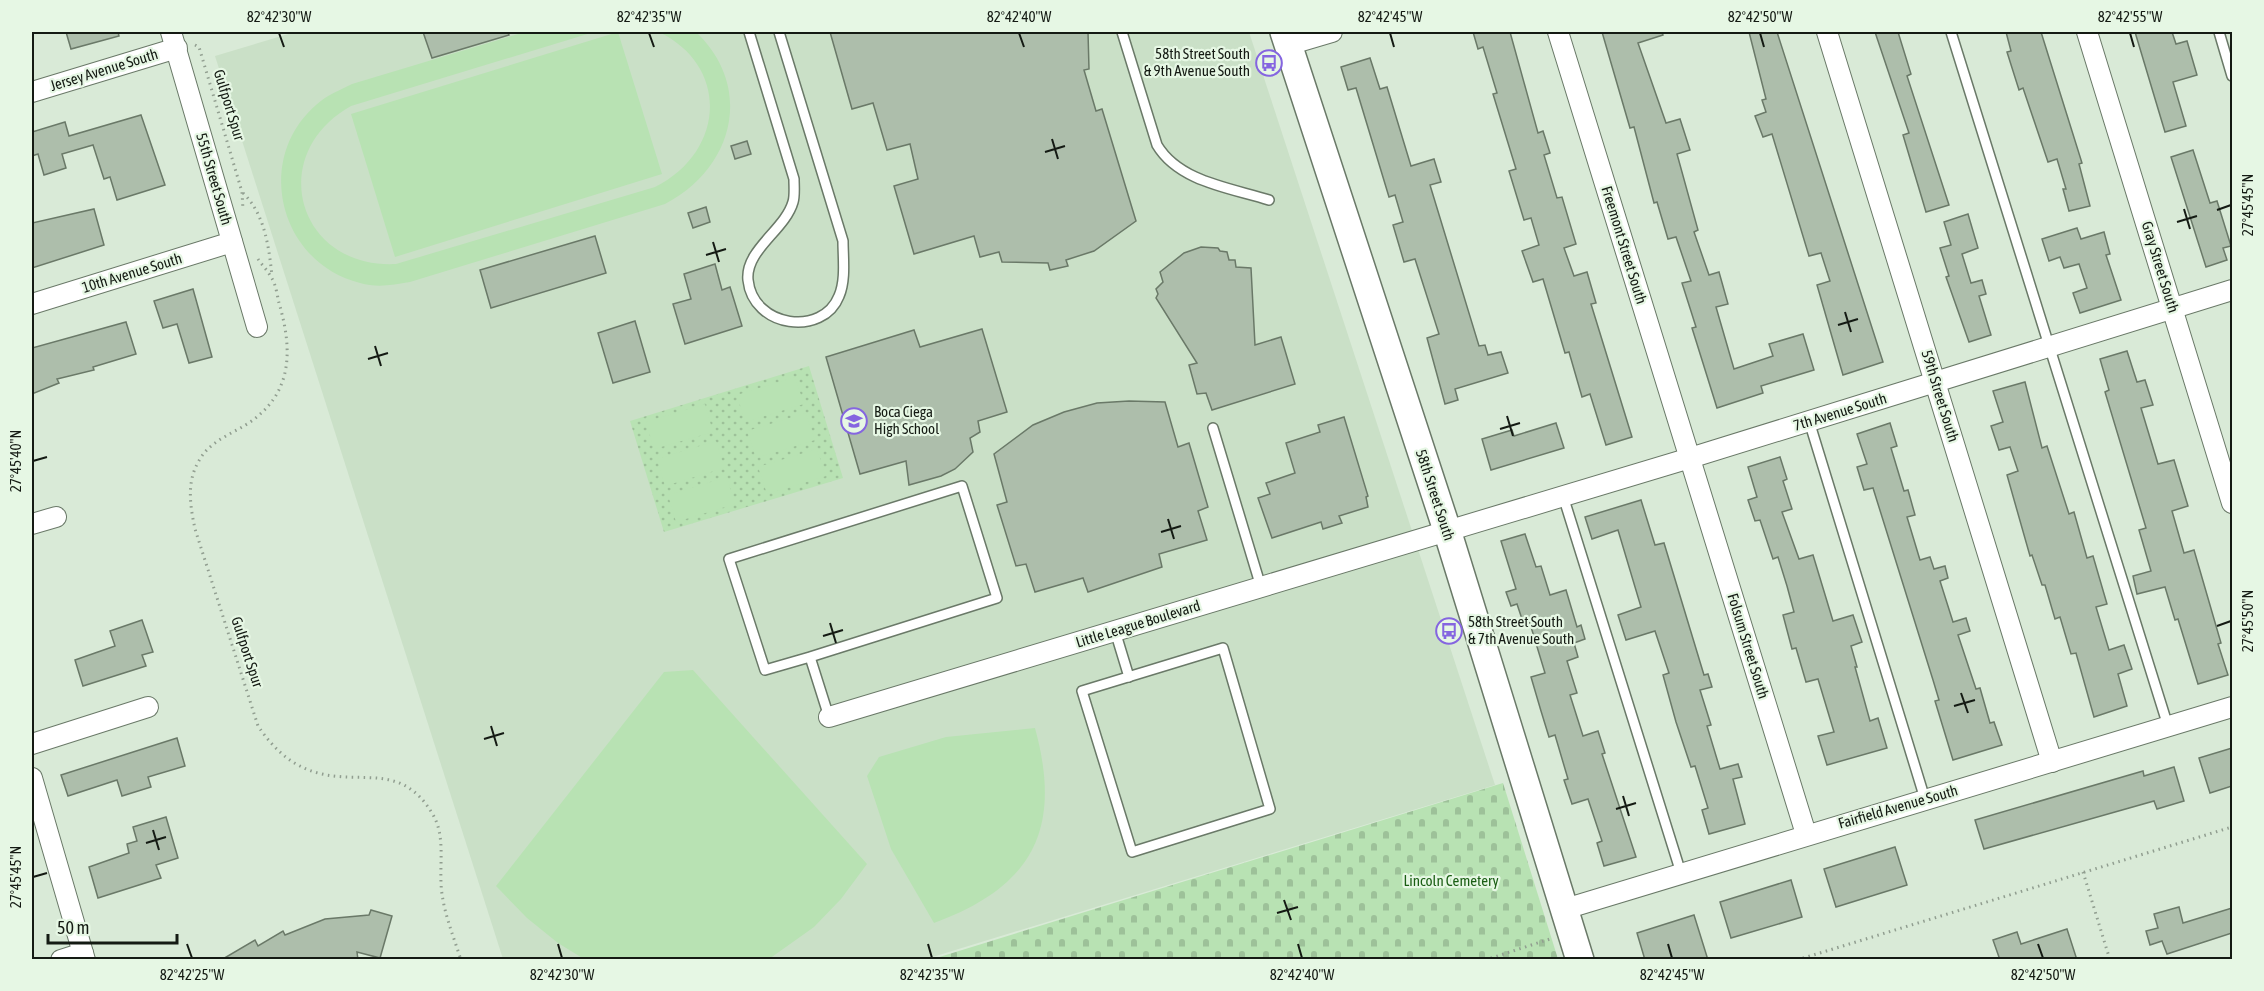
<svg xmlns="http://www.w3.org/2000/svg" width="2264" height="991" viewBox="0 0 2264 991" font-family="'Asap Condensed',sans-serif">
	<defs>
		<pattern id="green-dots" width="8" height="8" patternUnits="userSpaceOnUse" patternTransform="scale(1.5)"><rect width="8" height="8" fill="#b8e2b3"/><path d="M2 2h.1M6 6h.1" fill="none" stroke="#9dc199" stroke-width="1.8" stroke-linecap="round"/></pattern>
		<pattern id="cemetery-stones" width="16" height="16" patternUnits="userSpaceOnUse" patternTransform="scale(1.5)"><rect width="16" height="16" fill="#b8e2b3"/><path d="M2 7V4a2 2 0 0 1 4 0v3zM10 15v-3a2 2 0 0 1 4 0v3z" fill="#9dc199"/></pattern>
	</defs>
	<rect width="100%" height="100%" fill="#d9ead7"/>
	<polygon fill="#cae0c7" points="295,32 1249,32 1495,785 926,959 503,959 215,56"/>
	<polygon fill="url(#green-dots)" points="809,366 843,478 664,532 630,421"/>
	<polygon fill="url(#cemetery-stones)" points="1503,783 1558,959 933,959"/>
	<g fill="#b8e2b3">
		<path d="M525,32h69l-243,74c-86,48 -54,163 45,158l259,-77c69,-34 76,-120 4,-155h37c59,56 37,137 -31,172l-255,78c-17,3 -33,6 -50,1 -80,-20 -107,-123 -44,-178 11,-10 24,-15 36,-21z"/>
		<polygon points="618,32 662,174 395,257 351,114"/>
		<polygon points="795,377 804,404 745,422 737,395"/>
		<polygon points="705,404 713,432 654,449 646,422"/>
		<polygon points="806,413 815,440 756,458 747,431"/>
		<polygon points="716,441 724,468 665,486 657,459"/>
		<polygon points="817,449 826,476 767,494 758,467"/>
		<polygon points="727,477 735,504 676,522 668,495"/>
		<polygon points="693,670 867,864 841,899 814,927 769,959 584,959 558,943 527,918 496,886 664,672"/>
		<path d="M1035,728c28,102 -3,159 -101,195l-43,-74 -24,-73 12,-19 67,-20z"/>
	</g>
	<g fill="#adbeab" stroke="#6a7968" stroke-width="1.5">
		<polygon points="66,32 118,32 119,36 71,49"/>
		<polygon points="423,32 508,32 509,35 432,58"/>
		<polygon points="830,32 1088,32 1089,69 1084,70 1096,111 1102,109 1136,221 1094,251 1066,260 1068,266 1050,270 1048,263 1002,262 999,252 980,257 974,236 914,254 894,186 918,179 910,144 887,150 873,103 852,109"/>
		<polygon points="1473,32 1510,32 1538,133 1543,131 1550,153 1544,155 1557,198 1562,197 1576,244 1564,248 1574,276 1587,272 1596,303 1591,304 1632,437 1606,445 1590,394 1582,397 1569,352 1565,353 1543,279 1533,282 1522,251 1539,245 1531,218 1524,220 1509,171 1516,169 1493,94 1497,93 1483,47 1478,49"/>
		<polygon points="1602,32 1662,32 1663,35 1638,43 1666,123 1680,119 1690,150 1677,154 1698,230 1694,232 1709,275 1719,272 1728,304 1716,307 1734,369 1773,356 1769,344 1803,334 1814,370 1761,386 1763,393 1717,408 1692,328 1696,327 1682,283 1691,281 1676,237 1668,239 1657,202 1654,203 1634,127 1630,128"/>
		<polygon points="1749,32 1777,32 1883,362 1843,375 1817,285 1830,281 1821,253 1809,256 1772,134 1763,137 1755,116 1766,112 1762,100 1766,99"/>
		<polygon points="1875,32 1898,32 1911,74 1907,76 1949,205 1926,212 1903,135 1909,133"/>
		<polygon points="2006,32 2041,32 2082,163 2079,164 2090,206 2069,211 2063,189 2066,189 2057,159 2048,162 2023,88 2019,90 2007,52 2011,51"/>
		<polygon points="2135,32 2172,32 2176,44 2187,41 2197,75 2173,82 2186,126 2165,132"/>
		<polygon points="1370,58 1380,89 1387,87 1411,166 1434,159 1441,182 1430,185 1479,346 1485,345 1488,355 1501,352 1508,373 1455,389 1458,400 1445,404 1427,338 1439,334 1415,259 1404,262 1393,225 1403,222 1395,195 1389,197 1356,88 1348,90 1341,67"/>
		<polygon points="141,115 165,185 117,200 110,177 104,179 93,145 62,154 66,168 44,175 38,154 32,156 32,132 65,122 69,136"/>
		<polygon points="747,141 751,154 735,159 731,146"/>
		<polygon points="2193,150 2210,203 2217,201 2231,246 2223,248 2227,260 2206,267 2171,157"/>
		<polygon points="706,207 710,222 693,228 688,213"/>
		<polygon points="94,209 104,245 32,268 32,223"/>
		<polygon points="1968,214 1978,248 1962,254 1971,283 1982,280 1986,294 1979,296 1991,335 1969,342 1946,277 1949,276 1940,248 1951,245 1944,222"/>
		<polygon points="2077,228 2081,239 2104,232 2110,254 2106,255 2121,300 2080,313 2073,293 2087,288 2079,264 2064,268 2060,257 2049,261 2042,239"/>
		<polygon points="595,236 606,273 491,308 480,270"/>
		<polygon points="1201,247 1218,248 1220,251 1227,252 1229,260 1235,260 1236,267 1251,268 1255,345 1281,337 1295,384 1212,410 1206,393 1197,394 1189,365 1197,363 1156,298 1158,294 1156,289 1163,282 1160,272 1184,253"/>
		<polygon points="715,264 722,290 730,287 742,326 685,344 673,304 691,299 684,274"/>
		<polygon points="193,289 212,357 189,363 177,324 163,328 154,301"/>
		<polygon points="635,321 650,372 613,383 598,333"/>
		<polygon points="126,322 136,354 93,367 94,370 57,379 59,383 32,394 32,348"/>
		<polygon points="982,329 1007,412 978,421 980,432 970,438 973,452 955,469 941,476 909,485 906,461 860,474 826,357 914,330 920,347"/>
		<polygon points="2127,351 2137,382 2145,380 2153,405 2141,408 2158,464 2174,460 2188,506 2172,511 2184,553 2194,550 2221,643 2218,644 2228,675 2198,684 2178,619 2175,620 2165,587 2137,594 2133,576 2151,571 2139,530 2146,528 2105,392 2109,390 2100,359"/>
		<polygon points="2025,382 2042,448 2047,446 2069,514 2074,512 2087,558 2093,556 2107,604 2096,607 2109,650 2124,645 2132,669 2118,674 2127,706 2094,717 2076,653 2071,654 2060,617 2055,619 2045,585 2042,585 2032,555 2030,556 2007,475 2018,471 2010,447 1999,450 1991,426 2003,422 1993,391"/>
		<polygon points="1129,401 1165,402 1178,447 1189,443 1208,507 1198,511 1207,540 1159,554 1162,567 1088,592 1083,578 1035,592 1026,564 1016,566 997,505 1007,502 994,454 1033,425 1064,412 1097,403"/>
		<polygon points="1344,417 1368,496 1366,497 1368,507 1339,516 1342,523 1323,529 1321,522 1272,538 1258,498 1270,494 1266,483 1295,473 1286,443 1320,432 1318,425"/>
		<polygon points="1556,423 1564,448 1491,470 1482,439 1512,430 1514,436"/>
		<polygon points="1890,423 1897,446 1891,448 1904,491 1908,490 1915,515 1907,517 1920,560 1930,557 1934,569 1945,566 1948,578 1940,581 1953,622 1966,618 1970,631 1958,635 1976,689 1980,688 1990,723 1994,722 2002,745 1953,760 1935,701 1939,700 1933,680 1873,488 1864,490 1857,467 1867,464 1857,434"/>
		<polygon points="1780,457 1787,479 1783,481 1792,509 1782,512 1799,559 1813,555 1833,621 1853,615 1862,642 1851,646 1857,667 1855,667 1870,721 1878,718 1887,748 1827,765 1818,736 1834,732 1818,679 1806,682 1796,648 1792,649 1783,615 1794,612 1787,586 1778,557 1773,559 1760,520 1755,521 1748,500 1757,497 1748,467"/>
		<polygon points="1641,500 1655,545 1664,543 1704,675 1708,674 1712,687 1700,690 1711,725 1707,726 1720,769 1738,764 1742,777 1733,779 1745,824 1709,834 1702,810 1708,808 1695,766 1691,767 1676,722 1663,675 1669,673 1655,631 1626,640 1618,615 1641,607 1618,530 1592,539 1585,517"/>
		<polygon points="1525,534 1536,567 1541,566 1550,595 1566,590 1577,627 1581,625 1585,639 1574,643 1578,657 1567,661 1577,693 1570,695 1583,736 1598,731 1605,753 1602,754 1636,857 1604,866 1597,843 1602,841 1588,799 1572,804 1564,780 1568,779 1555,735 1549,737 1541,711 1531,677 1545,673 1528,617 1522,619 1517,604 1511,606 1506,592 1516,589 1501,541"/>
		<polygon points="142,620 153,652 142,655 146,666 83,686 75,660 115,646 110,631"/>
		<polygon points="177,738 185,766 148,777 151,787 122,796 117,780 68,796 61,775"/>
		<polygon points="2232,748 2232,786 2210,793 2199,758"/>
		<polygon points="2174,767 2184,801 2157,809 2154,801 1984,849 1975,820 2143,771 2144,776"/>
		<polygon points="166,817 178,858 156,865 161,878 98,898 89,867 129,853 127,844 137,841 133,827"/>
		<polygon points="1895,847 1907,885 1836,907 1824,869"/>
		<polygon points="1791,880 1802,917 1731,938 1720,902"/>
		<polygon points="2179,907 2183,923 2232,908 2232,933 2167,954 2162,941 2150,945 2146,931 2158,928 2154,914"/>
		<polygon points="371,910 392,916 380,958 357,952 358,960 221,960 255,940 258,946 283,931 285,935 325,919 369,915"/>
		<polygon points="1694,915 1708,960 1645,960 1637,933"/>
		<polygon points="2067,929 2077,960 2000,960 1993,940 2017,932 2021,944"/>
	</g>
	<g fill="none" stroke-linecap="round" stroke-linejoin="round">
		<g stroke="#6a7968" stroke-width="12">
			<g id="lane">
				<path d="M749,32l45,147c0,7 1,17 -1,23 -8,28 -48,48 -45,78 5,48 75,57 91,16 7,-16 4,-38 4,-55l-64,-209"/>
				<path d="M1122,32l35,113c22,37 74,43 112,55"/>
				<polyline points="1951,32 2168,726"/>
				<polyline points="2219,32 2232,76"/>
				<polyline points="1809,421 1925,799"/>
				<polyline points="1213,428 1261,587"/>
				<polyline points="1563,496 1681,873"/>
				<polyline points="1115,631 1129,677"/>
				<polygon points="1223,648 1270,809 1132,852 1082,691"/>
				<polyline points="810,657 997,598 962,486 729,559 765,670 810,657 829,717"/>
			</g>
		</g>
		<g stroke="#6a7968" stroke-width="22">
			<g id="street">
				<polyline points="171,32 257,327"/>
				<polyline points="1558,32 1806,834"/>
				<polyline points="1827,32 2052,762"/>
				<polyline points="2087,32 2232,503"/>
				<polyline points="1288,45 1332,32"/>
				<polyline points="32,92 177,48"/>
				<polyline points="32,304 232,242"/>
				<polyline points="32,524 56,517"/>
				<polyline points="829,717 1690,458 2232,290"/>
				<polyline points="32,744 148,707"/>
				<polyline points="32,778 85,960"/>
				<polyline points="1565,909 2232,707"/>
				<polyline points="61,960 83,953"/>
			</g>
		</g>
		<g stroke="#6a7968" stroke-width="30">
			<polyline id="secondary" points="1284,32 1447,530 1580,960"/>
		</g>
		<g stroke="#919e90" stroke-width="3" stroke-dasharray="1.5 4.5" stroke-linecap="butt">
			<polyline points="195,45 199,47 242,192 243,210"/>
			<path d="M243,193c22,21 26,55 29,83"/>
			<path d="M258,259c4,6 10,12 13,18 5,7 6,18 8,26 12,41 15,83 -21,113 -18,16 -45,21 -58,43 -14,22 -10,46 -5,70l63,197c15,22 33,40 60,47 44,12 83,-11 114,40 15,24 6,54 10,81 3,22 12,44 19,66"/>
			<polyline points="2083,872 2110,960"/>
			<polyline points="1485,960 1550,939"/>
			<polyline points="1797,960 2232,827"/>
		</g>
		<use href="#lane" stroke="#fff" stroke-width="9"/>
		<use href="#street" stroke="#fff" stroke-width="20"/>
		<use href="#secondary" stroke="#fff" stroke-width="27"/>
	</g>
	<path fill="none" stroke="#141a13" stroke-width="2" d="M279,33l5,14M649,33l5,14M1019,33l5,14M1390,33l4,14M1760,33l4,14M2130,33l4,14M1052,139l6,20M1045,152l20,-6M2184,209l6,20M2217,210l14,-5M2177,222l20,-6M713,242l6,20M706,255l20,-6M1845,312l6,20M1838,325l20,-6M375,346l6,20M368,359l20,-6M1507,416l6,20M1500,429l20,-6M33,461l14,-4M1168,519l6,20M1161,532l20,-6M830,623l6,20M2217,626l14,-5M823,636l20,-6M1961,693l7,20M1954,706l21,-6M491,726l6,20M484,739l20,-6M1623,796l6,20M1616,809l20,-6M153,830l6,20M146,843l20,-6M33,877l14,-4M1284,900l7,20M1277,913l21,-6M187,944l5,14M558,944l4,14M928,944l4,14M1298,944l4,14M1668,944l4,14M2038,944l5,14"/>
	<defs>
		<g id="bus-ring" transform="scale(1.35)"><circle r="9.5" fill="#e6f7e4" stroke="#8565e0" stroke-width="1.5"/><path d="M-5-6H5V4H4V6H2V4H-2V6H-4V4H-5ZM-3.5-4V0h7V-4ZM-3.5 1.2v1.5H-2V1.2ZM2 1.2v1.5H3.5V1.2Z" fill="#8565e0"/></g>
		<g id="school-ring" transform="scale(1.35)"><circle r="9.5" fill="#e6f7e4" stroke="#8565e0" stroke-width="1.5"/><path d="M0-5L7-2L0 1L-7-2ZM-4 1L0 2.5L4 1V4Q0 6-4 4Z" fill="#8565e0"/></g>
	</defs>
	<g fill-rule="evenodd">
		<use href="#bus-ring" x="1269" y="63"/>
		<use href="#school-ring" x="854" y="421"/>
		<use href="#bus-ring" x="1449" y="631"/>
	</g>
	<g text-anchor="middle" stroke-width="4.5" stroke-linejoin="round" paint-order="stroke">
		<g font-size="15" fill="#141a13" stroke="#e6f7e4" text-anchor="start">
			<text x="1250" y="59" text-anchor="end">58th Street South<tspan x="1250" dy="17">&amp; 9th Avenue South</tspan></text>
			<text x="874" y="417">Boca Ciega<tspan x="874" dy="17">High School</tspan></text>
			<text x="1468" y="627">58th Street South<tspan x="1468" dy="17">&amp; 7th Avenue South</tspan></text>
		</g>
		<g font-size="15" fill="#141a13" stroke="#e6f7e4">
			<text transform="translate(104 70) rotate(-17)" y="5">Jersey Avenue South</text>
			<text transform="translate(229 105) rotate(73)" y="5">Gulfport Spur</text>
			<text transform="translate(214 179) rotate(74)" y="5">55th Street South</text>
			<text transform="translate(1624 245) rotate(73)" y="5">Freemont Street South</text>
			<text transform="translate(2160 267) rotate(73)" y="5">Gray Street South</text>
			<text transform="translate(132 273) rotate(-17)" y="5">10th Avenue South</text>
			<text transform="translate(1940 396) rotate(73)" y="5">59th Street South</text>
			<text transform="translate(1840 412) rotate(-17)" y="5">7th Avenue South</text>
			<text transform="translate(1435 495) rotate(72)" y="5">58th Street South</text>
			<text transform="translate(1138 624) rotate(-17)" y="5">Little League Boulevard</text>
			<text transform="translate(1748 646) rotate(73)" y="5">Folsum Street South</text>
			<text transform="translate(247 652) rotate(72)" y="5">Gulfport Spur</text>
			<text transform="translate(1898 807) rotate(-16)" y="5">Fairfield Avenue South</text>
		</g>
		<g font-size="15" fill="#1a5e14" stroke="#e6f7e4">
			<text x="1451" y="886">Lincoln Cemetery</text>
		</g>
	</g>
	<rect width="2264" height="991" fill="none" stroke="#e6f7e4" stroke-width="66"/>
	<path d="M48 934v9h129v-9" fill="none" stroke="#141a13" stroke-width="3"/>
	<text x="57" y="934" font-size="18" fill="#141a13" stroke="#e6f7e4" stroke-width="4.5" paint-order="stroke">50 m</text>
	<rect x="33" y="33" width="2198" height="925" fill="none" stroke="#141a13" stroke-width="2"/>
	<g font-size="15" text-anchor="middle" fill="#141a13">
		<text x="279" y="22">82°42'30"W</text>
		<text x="649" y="22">82°42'35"W</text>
		<text x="1019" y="22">82°42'40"W</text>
		<text x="1390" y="22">82°42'45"W</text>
		<text x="1760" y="22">82°42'50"W</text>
		<text x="2130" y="22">82°42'55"W</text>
		<text transform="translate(2248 205) rotate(-90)" y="5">27°45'45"N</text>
		<text transform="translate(16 461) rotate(-90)" y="5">27°45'40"N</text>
		<text transform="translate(2248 621) rotate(-90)" y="5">27°45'50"N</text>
		<text transform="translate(16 877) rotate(-90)" y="5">27°45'45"N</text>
		<text x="192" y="980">82°42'25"W</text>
		<text x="562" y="980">82°42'30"W</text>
		<text x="932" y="980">82°42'35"W</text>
		<text x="1302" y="980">82°42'40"W</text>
		<text x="1672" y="980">82°42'45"W</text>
		<text x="2043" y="980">82°42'50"W</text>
	</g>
</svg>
